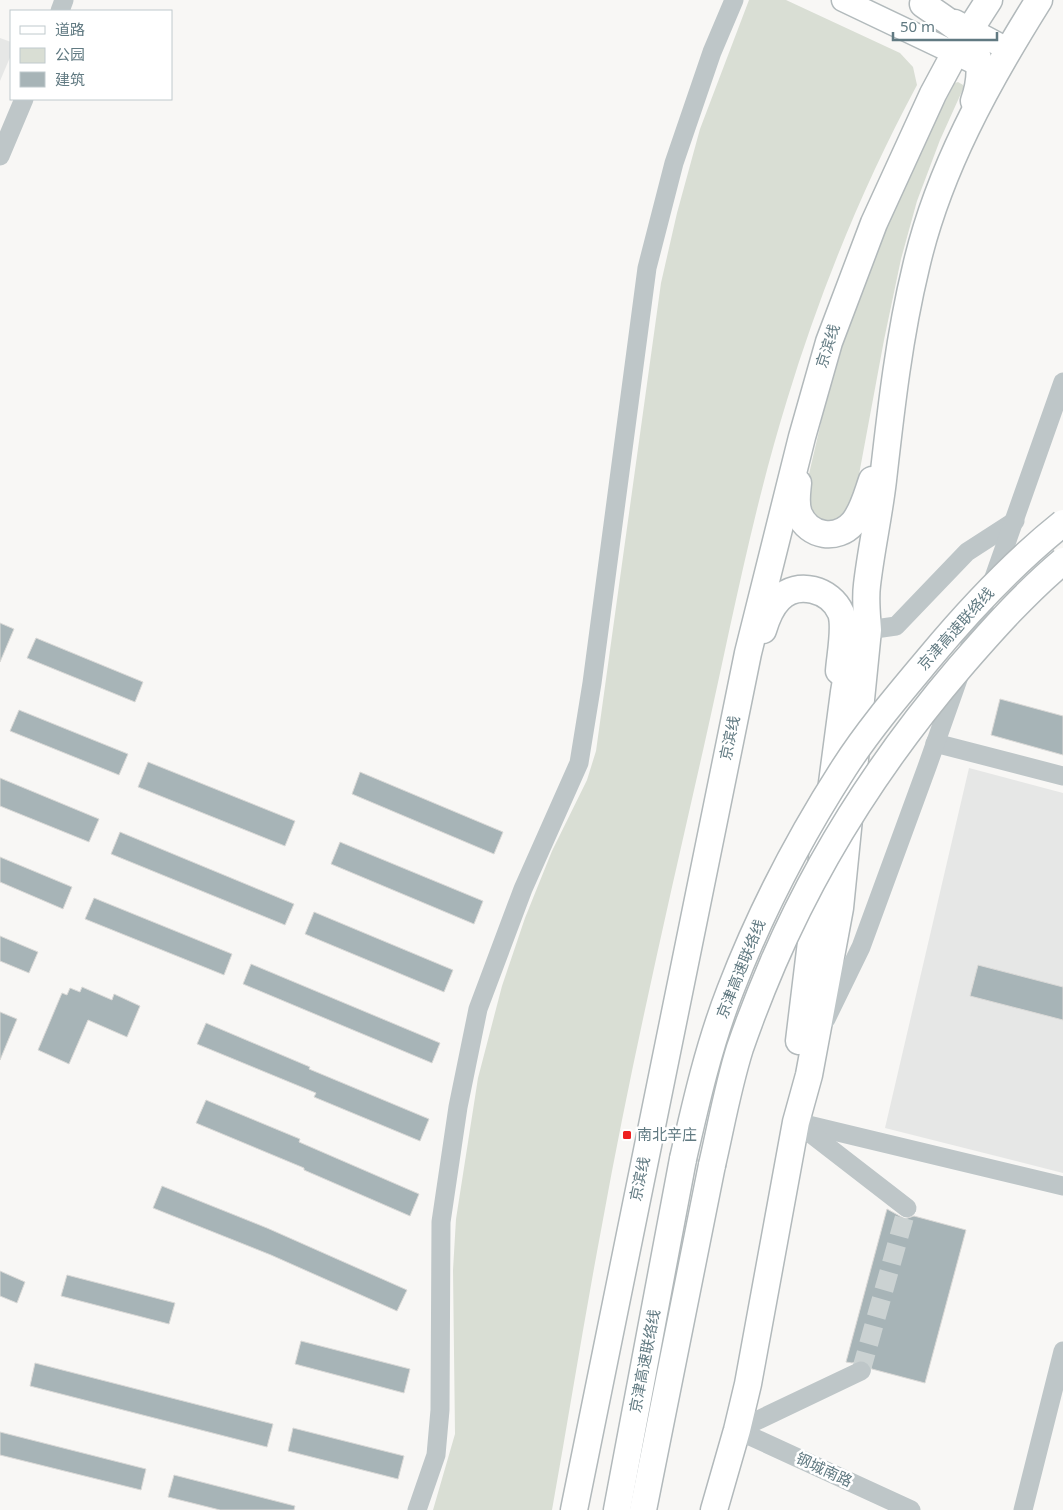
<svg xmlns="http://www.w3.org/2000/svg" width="1063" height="1510" viewBox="0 0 1063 1510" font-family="'Noto Sans','Noto Sans SC',sans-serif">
	<rect width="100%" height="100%" fill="#f8f7f5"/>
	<g fill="#e6e7e6">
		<polygon points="0,38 11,42 11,55 0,81"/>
		<polygon points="969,768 1063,793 1063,1173 885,1128"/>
	</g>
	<g fill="#d9ded4">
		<path d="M749,0h37l114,53 13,14 4,18c-54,101 -97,206 -130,315 -35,113 -57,231 -83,346 -36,159 -73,318 -102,479 -18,95 -33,190 -50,285h-119l22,-76 -2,-164 3,-51 22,-141 24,-92 23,-68 27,-67 35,-71 9,-29 65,-468 16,-70 23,-84z"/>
		<polygon points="958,82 963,85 963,89 940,140 917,201 901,259 884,340 853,507 847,516 829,524 810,517 805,491 834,367 858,296 883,234 930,130 955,83"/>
	</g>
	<g fill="#a7b4b7" stroke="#dad9d7">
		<polygon points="0,623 14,629 0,662"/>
		<polygon points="36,638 143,682 135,702 27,658"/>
		<polygon points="1000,699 1063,716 1063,755 991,735"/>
		<polygon points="19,710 128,754 119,775 10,731"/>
		<polygon points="148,762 295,821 285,846 138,787"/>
		<polygon points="360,772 503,832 494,854 352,794"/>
		<polygon points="0,778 99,819 89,842 0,806"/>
		<polygon points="120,832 294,904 285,925 111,854"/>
		<polygon points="340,842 483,901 474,924 331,864"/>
		<polygon points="0,857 72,887 63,909 0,882"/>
		<polygon points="94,898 232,954 224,975 85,919"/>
		<polygon points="314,912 453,970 444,992 305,934"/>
		<polygon points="0,936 38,952 29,973 0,961"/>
		<polygon points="251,964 440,1043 432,1063 243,984"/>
		<polygon points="978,965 1063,987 1063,1020 970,996"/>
		<polygon points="82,987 112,1000 114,994 140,1006 127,1037 88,1020 69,1064 38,1050 62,993 67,995 70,988 80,992"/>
		<polygon points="0,1012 17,1019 0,1060"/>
		<polygon points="206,1023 310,1067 309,1069 429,1119 420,1141 314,1097 316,1093 197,1044"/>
		<polygon points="206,1100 300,1139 299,1142 419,1194 410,1216 304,1170 304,1168 196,1123"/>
		<polygon points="162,1186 267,1228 407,1290 397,1311 271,1255 153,1208"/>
		<polygon points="887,1209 905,1219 914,1216 966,1230 925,1383 872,1369 868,1362 862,1360 852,1363 846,1362"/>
		<polygon points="0,1271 25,1282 17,1303 0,1296"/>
		<polygon points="67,1275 175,1303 169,1324 61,1296"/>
		<polygon points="301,1341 410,1369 404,1393 295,1364"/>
		<polygon points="35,1363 273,1424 267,1447 30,1386"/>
		<polygon points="293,1428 404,1456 398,1479 288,1451"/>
		<polygon points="0,1432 146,1469 141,1490 0,1455"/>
		<polygon points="174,1475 295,1506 294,1510 220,1510 168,1497"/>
	</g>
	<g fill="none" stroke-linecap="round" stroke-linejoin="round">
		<polyline stroke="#cbd2d2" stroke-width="19" stroke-dasharray="19 9" stroke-linecap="butt" points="861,1371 907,1208"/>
		<g stroke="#b2babc" stroke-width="25">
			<g id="major">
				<polyline points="843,0 971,61"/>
				<polyline points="955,21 1009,50"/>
			</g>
		</g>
		<g stroke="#b2b9bb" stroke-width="29">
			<g id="highway">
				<path d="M923,4c39,27 70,42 51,97"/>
				<path d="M798,483c-1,11 -3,21 1,31 10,23 38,27 54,9 10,-12 14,-29 19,-43"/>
				<path d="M763,630c3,-10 8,-23 16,-31 18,-19 52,-10 62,14 5,14 -1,43 -2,58"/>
				<polyline points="799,1041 811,942 844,692 851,651"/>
				<polyline points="574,1510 748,653 802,437 829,342 874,223 933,94 955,53 989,0"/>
				<polyline points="617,1510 683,1159"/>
				<polyline points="643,1510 712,1165"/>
				<path d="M714,1510l23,-80 11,-46 48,-262 13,-47 31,-167 28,-278c-1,-15 -3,-30 -1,-45 4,-35 12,-70 16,-105 8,-71 16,-143 33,-213 22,-96 71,-184 123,-267"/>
			</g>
		</g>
		<g stroke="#bec6c8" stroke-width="19">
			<polyline points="60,11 64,0"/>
			<polyline points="0,156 24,99"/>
			<polyline points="868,630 896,626 967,552 1015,521"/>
			<polyline points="935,743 1063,776"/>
			<polyline points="826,1019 861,947 927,767 1063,382"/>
			<polyline points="796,1122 1063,1186"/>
			<polyline points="801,1126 907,1208"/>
			<polyline points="737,1430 911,1510"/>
			<polyline points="737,1430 861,1371"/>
			<polyline points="417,1510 436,1455 440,1410 441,1222 458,1107 478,1009 523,889 579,763 592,683 647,268 674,163 712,52 734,0"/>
			<polyline points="1023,1510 1063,1351"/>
		</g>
		<use href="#major" stroke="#fff" stroke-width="22"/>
		<use href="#highway" stroke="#fff" stroke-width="26"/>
		<g stroke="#b2b9bb" stroke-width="29" stroke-linecap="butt">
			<g id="highway-bridge">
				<path d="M683,1159c13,-57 26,-114 47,-168 30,-78 69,-153 114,-223 25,-39 56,-75 86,-111 40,-48 84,-95 133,-134"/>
				<path d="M712,1165c9,-39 16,-79 28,-117 10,-29 21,-57 33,-85 47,-109 110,-206 187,-296 32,-37 65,-74 103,-106"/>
			</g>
		</g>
		<use href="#highway-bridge" stroke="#fff" stroke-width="26"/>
	</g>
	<rect fill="#ee2020" stroke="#fff" stroke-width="2" x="622" y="1130" width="10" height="10" rx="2.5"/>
	<g text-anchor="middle" stroke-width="5" stroke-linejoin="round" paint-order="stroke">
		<g font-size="15" fill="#617a82" stroke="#fff">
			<text transform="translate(828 346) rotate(-72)" y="5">京滨线</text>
			<text transform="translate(956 629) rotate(-48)" y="5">京津高速联络线</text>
			<text transform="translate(730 738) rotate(-78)" y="5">京滨线</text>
			<text transform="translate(741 969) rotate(-68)" y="5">京津高速联络线</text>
			<text transform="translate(640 1179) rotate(-78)" y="5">京滨线</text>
			<text transform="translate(645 1361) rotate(-79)" y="5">京津高速联络线</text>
			<text transform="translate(824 1470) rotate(25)" y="5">钢城南路</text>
		</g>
		<g font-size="15" fill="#617a82" stroke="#fff" text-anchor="start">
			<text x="637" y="1140">南北辛庄</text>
		</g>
	</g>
	<rect x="10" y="10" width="162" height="90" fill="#ffffff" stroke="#c0cacd"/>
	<rect x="20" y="26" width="25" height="8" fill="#ffffff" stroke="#c0cacd"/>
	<text x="55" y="35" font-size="15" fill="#617a82">道路</text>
	<rect x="20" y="48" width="25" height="15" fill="#d9ded4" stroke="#c0cacd"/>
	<text x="55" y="60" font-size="15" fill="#617a82">公园</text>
	<rect x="20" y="72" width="25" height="15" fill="#a7b4b7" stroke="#c0cacd"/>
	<text x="55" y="85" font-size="15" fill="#617a82">建筑</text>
	<path d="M893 32v8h104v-8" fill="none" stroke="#617a82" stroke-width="2.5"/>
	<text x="900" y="32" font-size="15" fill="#617a82" stroke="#ffffff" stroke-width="4" paint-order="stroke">50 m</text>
</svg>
